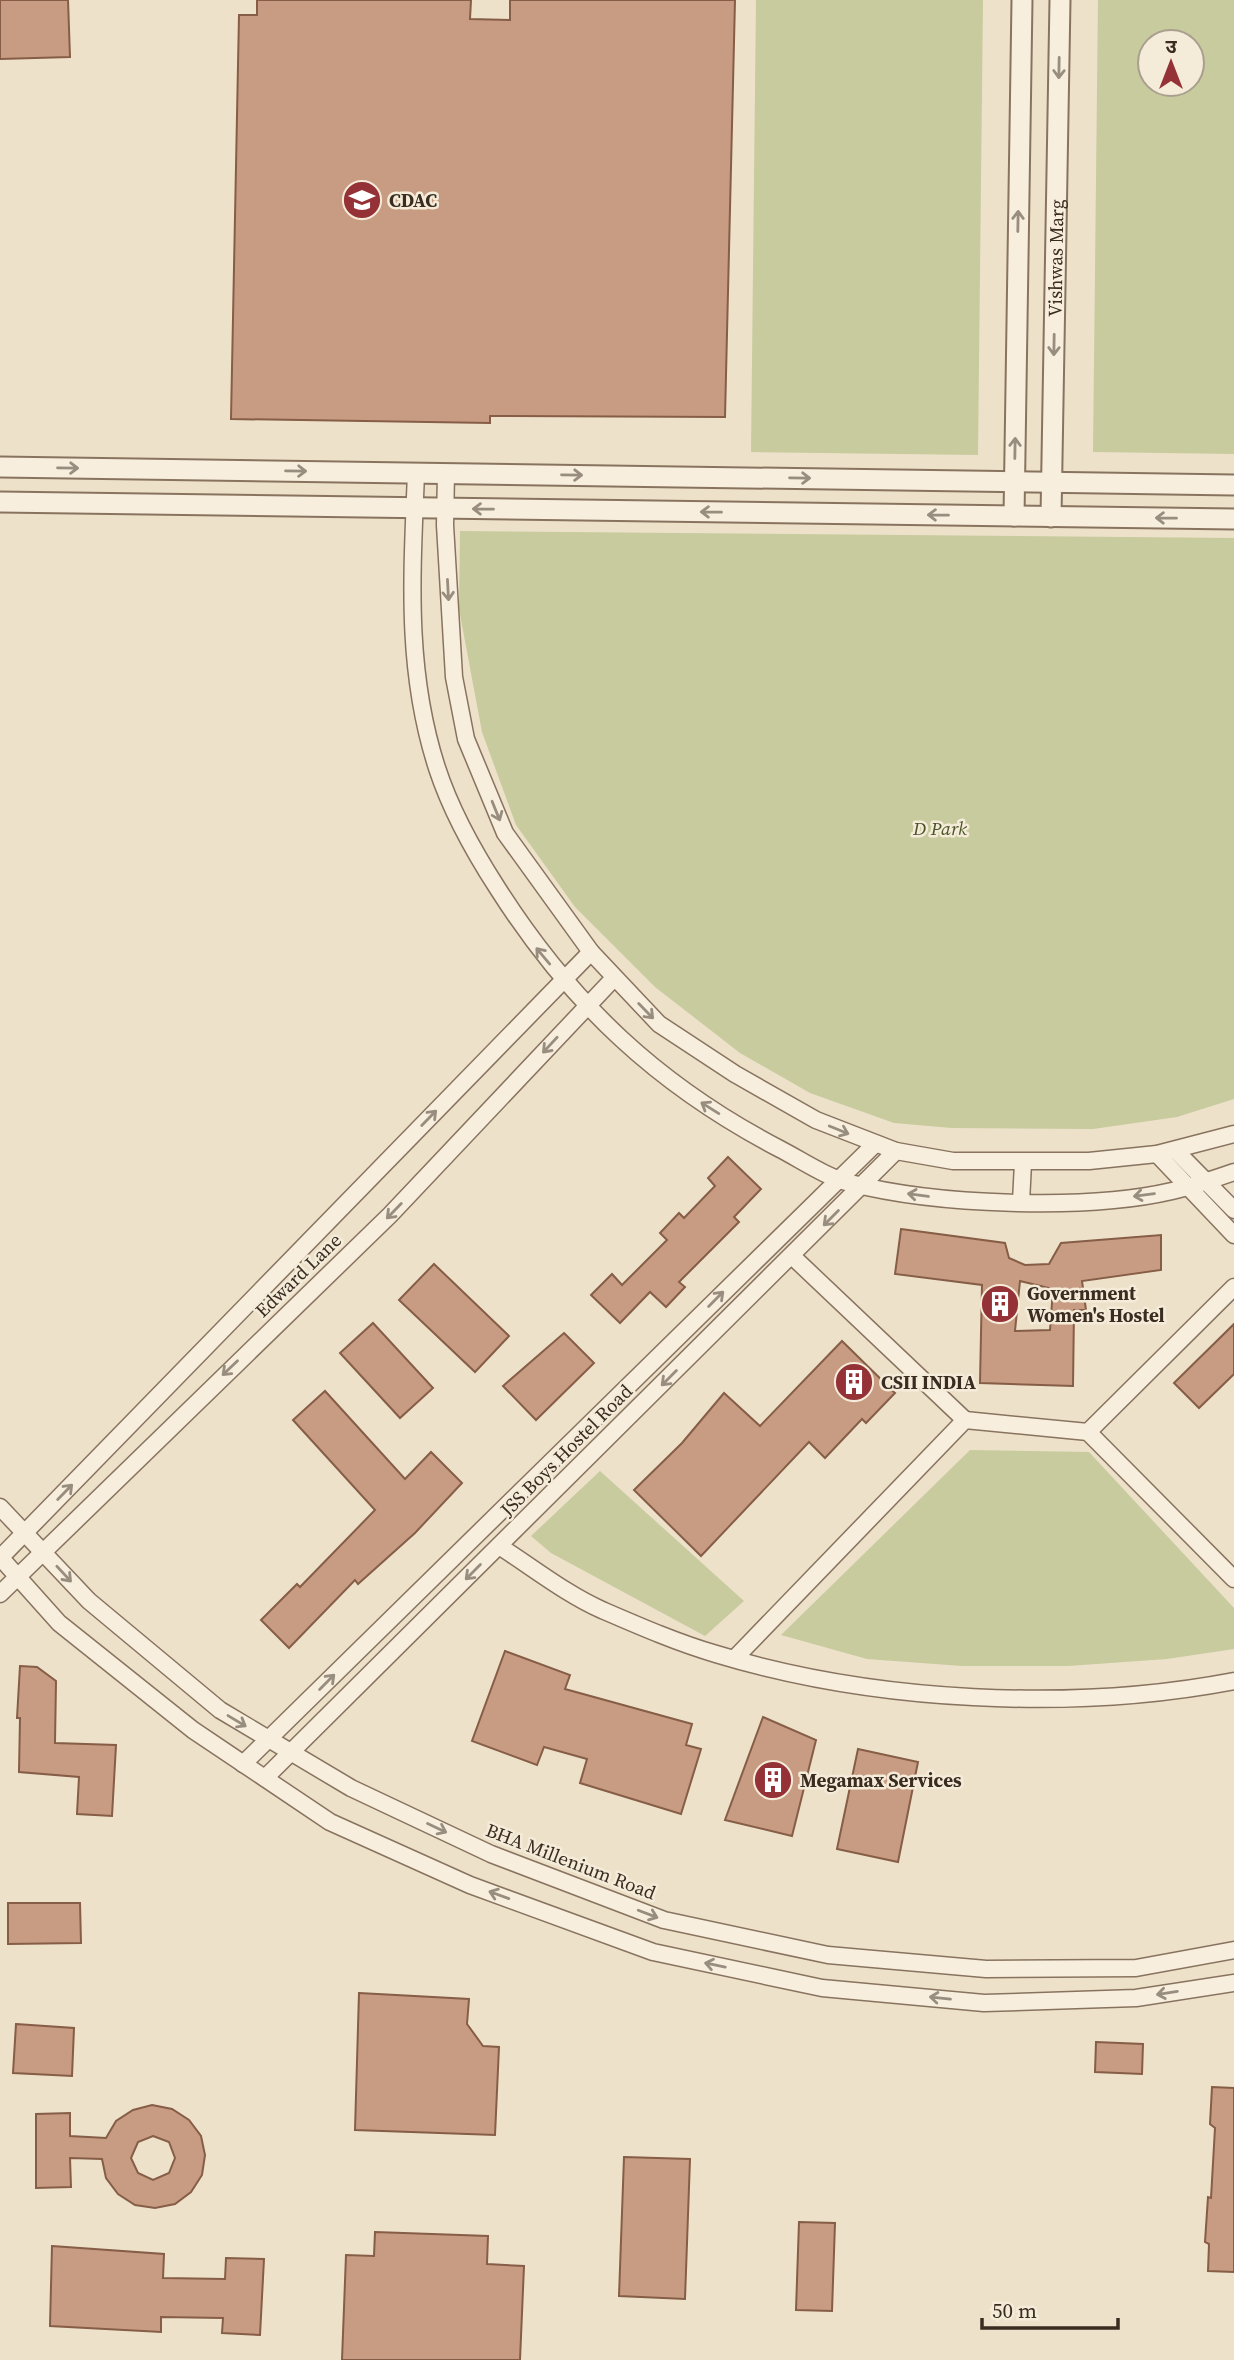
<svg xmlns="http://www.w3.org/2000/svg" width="1234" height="2360" viewBox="0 0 1234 2360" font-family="'Source Serif 4','Noto Sans Devanagari',serif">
	<rect width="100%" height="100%" fill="#ede1ca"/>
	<g fill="#c7cb9e" fill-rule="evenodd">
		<polygon points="756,0 983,0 978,455 751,452"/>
		<path d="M1098,0h136v454l-141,-2zM1150,42h42v42h-42z"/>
		<polygon points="460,531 1234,538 1234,1099 1177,1117 1093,1129 952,1128 894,1123 810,1093 740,1053 655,987 575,907 516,825 482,732 459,609"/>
		<polygon points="970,1450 1089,1452 1234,1608 1234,1649 1167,1659 1068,1666 962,1666 867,1659 781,1635"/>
		<polygon points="600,1471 744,1601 705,1636 551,1553 531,1536"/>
	</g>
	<g fill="#c89c82" stroke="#865d46" stroke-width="2" fill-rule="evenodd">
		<polygon points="0,0 68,0 70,57 0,59"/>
		<polygon points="257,0 471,0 470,19 510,20 510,0 735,0 725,417 490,416 490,423 231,419 239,15 257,15"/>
		<polygon points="728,1157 761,1189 734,1217 739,1222 679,1282 685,1287 666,1307 650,1292 620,1323 591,1295 612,1274 622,1285 667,1240 660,1233 679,1213 684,1218 715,1186 708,1178"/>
		<path d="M901,1229l104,14 4,15 16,7 24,-1 12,-21 100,-8v35l-79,11 4,29h-12l-1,76 -93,-3 2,-98 -87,-11zM1020,1281l33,8 -3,41 -35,1z"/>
		<polygon points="434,1264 509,1336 475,1372 399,1300"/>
		<polygon points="373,1323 433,1388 400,1418 340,1353"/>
		<polygon points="1234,1324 1234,1374 1199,1408 1174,1383"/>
		<polygon points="564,1333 594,1363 536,1420 503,1386"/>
		<polygon points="842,1341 895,1393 866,1423 862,1419 825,1458 809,1442 701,1556 634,1490 682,1443 724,1393 760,1426"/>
		<polygon points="325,1391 405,1479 431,1452 462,1483 415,1533 358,1584 355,1580 289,1648 261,1620 297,1584 300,1587 375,1510 293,1420"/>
		<polygon points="505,1651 570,1675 565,1689 692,1724 686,1745 701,1749 681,1814 580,1783 587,1759 544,1747 537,1765 472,1741"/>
		<polygon points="20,1666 37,1667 56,1681 55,1743 116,1745 112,1816 77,1814 79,1777 19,1772 20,1718 17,1718"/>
		<polygon points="763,1717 816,1740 792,1836 725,1820"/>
		<polygon points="858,1749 918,1762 898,1862 837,1849"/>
		<polygon points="8,1903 80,1903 81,1943 8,1944"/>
		<polygon points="359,1993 469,1999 467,2024 483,2046 499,2047 495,2135 355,2130"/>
		<polygon points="16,2024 74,2028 72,2076 13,2073"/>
		<polygon points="1096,2042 1143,2044 1142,2074 1095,2072"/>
		<polygon points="1212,2087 1234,2088 1234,2272 1208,2271 1209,2244 1205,2242 1208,2197 1211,2198 1215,2128 1210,2124"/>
		<path d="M152,2105l20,4 17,11 12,16 4,19 -3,20 -11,17 -16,12 -20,4 -20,-3 -17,-11 -12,-16 -4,-19 -32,-1 1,29 -35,1v-74l34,-1v23l36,2 10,-17 17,-11zM153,2136l16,6 6,16 -6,15 -16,7 -15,-7 -7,-15 7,-16z"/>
		<polygon points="624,2157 690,2159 685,2299 619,2296"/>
		<polygon points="799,2222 835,2223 832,2311 796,2310"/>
		<polygon points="375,2232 488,2236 487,2264 524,2266 520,2360 342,2360 346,2255 374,2256"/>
		<polygon points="52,2246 164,2254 163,2278 225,2279 226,2258 264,2259 260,2335 222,2333 223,2318 161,2317 161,2332 50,2326"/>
	</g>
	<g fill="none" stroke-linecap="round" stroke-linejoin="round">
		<g stroke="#88735f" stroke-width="19">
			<g id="minor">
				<path d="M416,473c-4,102 -11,196 21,295 14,43 37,84 61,121 74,116 161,197 282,260 23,12 46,28 70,34 85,22 236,28 322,8 21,-5 42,-12 62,-19"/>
				<polyline points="446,473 445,525 454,677 466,739 505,833 591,952 659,1024 735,1074 816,1120 896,1151 953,1161 1089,1161 1157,1154 1234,1134"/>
				<polyline points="1175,1150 1234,1210"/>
				<polyline points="1157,1154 1234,1235"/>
				<polyline points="1021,1202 1023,1163"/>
				<polyline points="792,1256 965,1420"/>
				<polyline points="1088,1432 1234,1287"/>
				<polyline points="0,1507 89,1601 220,1710 351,1788 491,1854 664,1920 828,1955 986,1969 1136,1968 1234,1950"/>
				<path d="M499,1546c33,21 67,48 103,64 37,16 76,33 114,44 158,48 356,58 518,27"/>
				<polyline points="0,1557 59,1623 193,1730 330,1822 470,1885 653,1952 822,1988 984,2003 1136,1998 1234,1983"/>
				<polyline points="0,1558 591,952"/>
				<polyline points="0,1594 390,1215 614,978"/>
				<polyline points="735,1658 965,1420 1088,1432 1234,1579"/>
				<polyline points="243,1764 875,1144"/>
				<polyline points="265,1778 896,1151"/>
			</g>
		</g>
		<g stroke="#88735f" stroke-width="23">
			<g id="tertiary">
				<polyline points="0,467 1234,485"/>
				<polyline points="0,502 1234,519"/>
				<polyline points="1014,516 1022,0"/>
				<path id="s1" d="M1051,517l9,-517"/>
			</g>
		</g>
		<use href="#minor" stroke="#f7eedd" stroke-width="16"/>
		<use href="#tertiary" stroke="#f7eedd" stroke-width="19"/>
	</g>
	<defs><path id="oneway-shaft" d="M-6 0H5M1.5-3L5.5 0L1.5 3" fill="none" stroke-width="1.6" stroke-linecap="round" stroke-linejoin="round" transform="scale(1.75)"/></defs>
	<g stroke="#988d7f">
		<use href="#oneway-shaft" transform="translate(1059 68) rotate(91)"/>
		<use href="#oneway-shaft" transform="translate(1018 221) rotate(-89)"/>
		<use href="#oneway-shaft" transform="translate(1054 345) rotate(91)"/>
		<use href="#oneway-shaft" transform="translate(1015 448) rotate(-89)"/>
		<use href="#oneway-shaft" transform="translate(68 468) rotate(1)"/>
		<use href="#oneway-shaft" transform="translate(296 471) rotate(1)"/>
		<use href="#oneway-shaft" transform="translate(572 475) rotate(1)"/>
		<use href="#oneway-shaft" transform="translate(800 478) rotate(1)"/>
		<use href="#oneway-shaft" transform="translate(483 509) rotate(-179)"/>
		<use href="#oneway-shaft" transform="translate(711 512) rotate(-179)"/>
		<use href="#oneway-shaft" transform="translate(938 515) rotate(-179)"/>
		<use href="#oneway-shaft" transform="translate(1166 518) rotate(-179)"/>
		<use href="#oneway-shaft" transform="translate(448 590) rotate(87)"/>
		<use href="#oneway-shaft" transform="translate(496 811) rotate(68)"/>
		<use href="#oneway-shaft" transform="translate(543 956) rotate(-130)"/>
		<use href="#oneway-shaft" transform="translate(646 1011) rotate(46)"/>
		<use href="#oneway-shaft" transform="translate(550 1045) rotate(133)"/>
		<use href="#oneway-shaft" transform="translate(710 1108) rotate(-148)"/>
		<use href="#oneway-shaft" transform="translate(429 1118) rotate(-46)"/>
		<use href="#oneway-shaft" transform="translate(839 1130) rotate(22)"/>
		<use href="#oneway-shaft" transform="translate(918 1195) rotate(-172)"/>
		<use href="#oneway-shaft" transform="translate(1144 1195) rotate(173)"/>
		<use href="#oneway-shaft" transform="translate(394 1211) rotate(134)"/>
		<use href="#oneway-shaft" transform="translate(831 1218) rotate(135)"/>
		<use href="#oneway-shaft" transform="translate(716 1299) rotate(-45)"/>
		<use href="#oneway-shaft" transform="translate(230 1368) rotate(136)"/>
		<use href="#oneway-shaft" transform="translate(669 1378) rotate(135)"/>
		<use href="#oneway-shaft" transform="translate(65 1492) rotate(-46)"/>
		<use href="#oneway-shaft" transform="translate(473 1572) rotate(135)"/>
		<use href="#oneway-shaft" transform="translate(64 1574) rotate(47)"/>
		<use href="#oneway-shaft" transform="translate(327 1682) rotate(-45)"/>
		<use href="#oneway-shaft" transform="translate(237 1721) rotate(31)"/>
		<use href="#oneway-shaft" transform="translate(437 1828) rotate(25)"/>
		<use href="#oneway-shaft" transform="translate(499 1895) rotate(-160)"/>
		<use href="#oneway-shaft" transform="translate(648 1914) rotate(21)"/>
		<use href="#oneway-shaft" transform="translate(715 1965) rotate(-168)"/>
		<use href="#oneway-shaft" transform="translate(1167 1993) rotate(171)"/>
		<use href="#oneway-shaft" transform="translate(940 1998) rotate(-174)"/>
	</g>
	<defs>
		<g id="university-disc" transform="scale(2.0125)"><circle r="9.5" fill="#943237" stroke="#f4ebd9"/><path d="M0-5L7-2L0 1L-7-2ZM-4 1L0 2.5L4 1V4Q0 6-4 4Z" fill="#fff"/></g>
		<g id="building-disc" transform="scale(2.0125)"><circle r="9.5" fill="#943237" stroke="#f4ebd9"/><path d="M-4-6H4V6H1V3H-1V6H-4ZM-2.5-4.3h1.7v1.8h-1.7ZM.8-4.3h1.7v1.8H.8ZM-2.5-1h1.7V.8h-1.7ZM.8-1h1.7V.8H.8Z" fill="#fff"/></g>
	</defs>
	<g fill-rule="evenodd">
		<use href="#university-disc" x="362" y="200"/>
		<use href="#building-disc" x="1000" y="1304"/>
		<use href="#building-disc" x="854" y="1382"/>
		<use href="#building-disc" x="773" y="1780"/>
	</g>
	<g text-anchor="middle" stroke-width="5" stroke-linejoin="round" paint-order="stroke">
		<g font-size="19" font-weight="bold" fill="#3a2c21" stroke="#f4ebd9" text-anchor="start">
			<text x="389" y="207">CDAC</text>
			<text x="1027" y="1300">Government<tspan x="1027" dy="22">Women's Hostel</tspan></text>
			<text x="881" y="1389">CSII INDIA</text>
			<text x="800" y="1787">Megamax Services</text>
		</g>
		<g font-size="19" fill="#3a2c21" stroke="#f4ebd9">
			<text dy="7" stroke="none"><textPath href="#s1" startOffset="259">Vishwas Marg</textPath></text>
			<text transform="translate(298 1275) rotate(-44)" y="7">Edward Lane</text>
			<text transform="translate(566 1450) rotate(-45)" y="7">JSS Boys Hostel Road</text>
			<text transform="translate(571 1861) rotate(21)" y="7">BHA Millenium Road</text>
		</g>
		<g font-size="19" font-style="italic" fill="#4c5529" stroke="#f4ebd9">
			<text x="940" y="835">D Park</text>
		</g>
	</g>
	<g transform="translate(1171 63)"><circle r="33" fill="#f4ebd9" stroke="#aa9f8f" stroke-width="2"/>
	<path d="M0-5L12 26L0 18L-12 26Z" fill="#943237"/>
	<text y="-10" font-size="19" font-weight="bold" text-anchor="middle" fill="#3a2c21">उ</text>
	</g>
	<path d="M982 2318v10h136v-10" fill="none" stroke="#3a2c21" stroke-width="3.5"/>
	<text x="992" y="2318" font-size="21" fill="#3a2c21" stroke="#f4ebd9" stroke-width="5" paint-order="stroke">50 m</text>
</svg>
